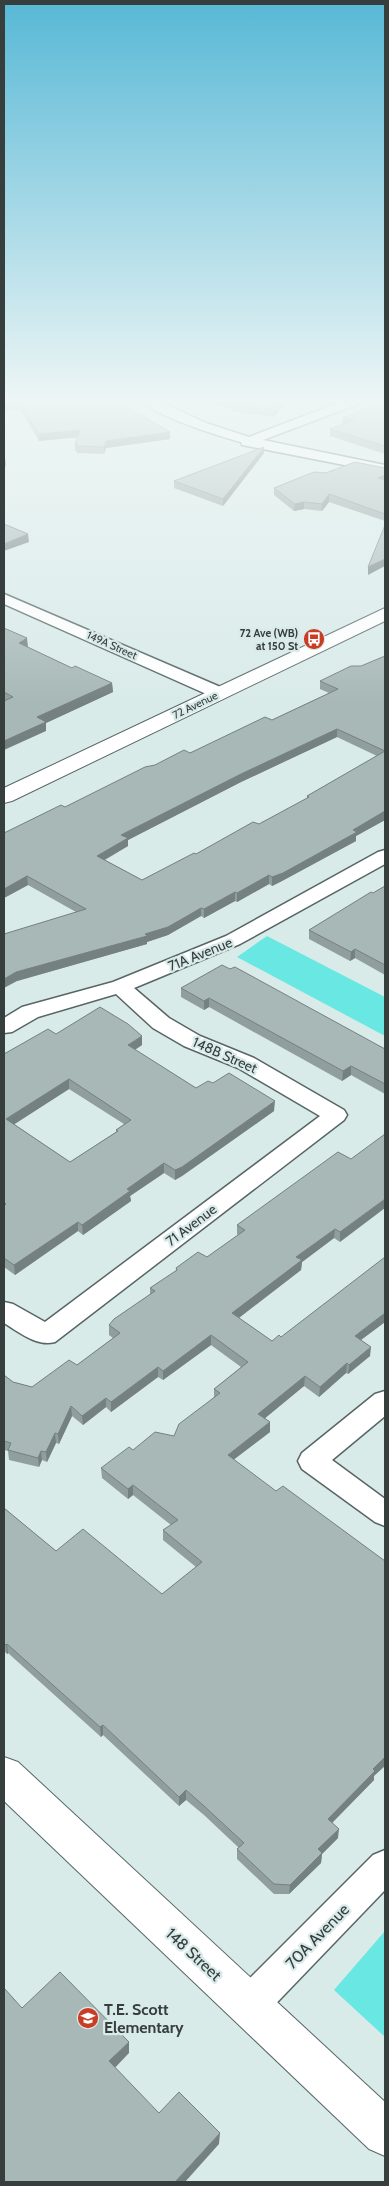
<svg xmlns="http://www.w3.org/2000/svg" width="389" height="2186" viewBox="0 0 389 2186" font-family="Cabin,sans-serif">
	<rect width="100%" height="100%" fill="#d9ebe9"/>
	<g fill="#69e7e2">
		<polygon points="267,936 385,997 385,1036 237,957"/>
		<polygon points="385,1931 385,2037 334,1990"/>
	</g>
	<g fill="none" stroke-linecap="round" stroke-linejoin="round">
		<g stroke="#576665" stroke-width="3">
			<g id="minor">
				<path d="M138,398h15l53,25 43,14 102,-39h17l-2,3 -103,39 122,25v8l-143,-28 -1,-3c-23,-6 -89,-27 -103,-44z"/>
				<polygon points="4,594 225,689 227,693 225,697 213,697 4,604"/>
				<path d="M385,850v14l-145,80 -106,44 35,30 31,18 54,22 90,52 3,5 -3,5 -289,222c-18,5 -36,-10 -51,-19v-21l9,2 32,18 275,-206 -82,-48 -54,-22 -31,-18 -37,-34 -78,23 -26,15 -8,1v-15l18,-11 91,-25 113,-46 152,-84z"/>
				<polygon points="385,1391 385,1416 332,1460 385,1499 385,1526 375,1522 302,1469 298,1461 302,1453 375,1394"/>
				<polygon points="385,1850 385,1890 262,2018 249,2023 236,2018 231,2005 236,1992 373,1855"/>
			</g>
		</g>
		<g stroke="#576665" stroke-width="2">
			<polygon id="tertiary" points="4,1757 18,1762 385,2102 385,2156 369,2149 4,1801"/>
		</g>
		<g stroke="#576665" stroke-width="2">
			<polygon id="secondary" points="385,608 385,621 12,801 4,803 4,788"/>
		</g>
		<use href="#minor" fill="#fff" fill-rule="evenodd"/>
		<use href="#tertiary" fill="#fff" fill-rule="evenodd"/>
		<use href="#secondary" fill="#fff" fill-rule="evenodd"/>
	</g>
	<g fill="#909e9d" fill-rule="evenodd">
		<polygon points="4,398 110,400 170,432 170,439 106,448 104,454 77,453 77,451 75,451 75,444 78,437 39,441 21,411 4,411"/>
		<polygon points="213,398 291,398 273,417 231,411 231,408 210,405 210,399"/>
		<polygon points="385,401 385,454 330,436 330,429 342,424 343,418"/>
		<polygon points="264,453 223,506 174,488 174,481"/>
		<polygon points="385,468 385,521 329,502 322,511 304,509 294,511 274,495 274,488 326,473"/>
		<polygon points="4,628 28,647 72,668 112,683 113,692 46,723 46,731 4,701"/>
		<path d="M385,656v164l-29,16v5l-74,40 -10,5 -3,-2 -32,18 -2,-1 -31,17 -3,-2 -33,19 -21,7v2l-130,37 59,-69 -48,-27 -24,13v-65l61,-26 90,-42 35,-12 82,-33 57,-27 -9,-4v-8l41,-15zM337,737l40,19 -70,40v3l-48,25 -117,56 -37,-20 23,-14v-6l113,-58z"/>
		<polygon points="385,886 385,975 355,958 350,961 309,939 309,930"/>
		<polygon points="181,988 373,1043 385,1049 385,1094 351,1075 342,1081 209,1007 204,1010 181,997"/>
		<path d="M56,1034l86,11 -7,5 61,38 78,23 -92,65 -7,4 -11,-7 -34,23 1,5 -48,34 -5,-4 -63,44 -11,-8v-213zM69,1089l55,35 -8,6v2l-46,30 -56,-38z"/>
		<polygon points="351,1159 340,1242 334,1238 302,1262 301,1270 239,1318 272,1341 281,1337 385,1322 361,1340 370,1356 348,1374 346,1373 319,1397 304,1386 265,1418 270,1422 270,1432 234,1459 374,1776 374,1780 332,1823 338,1838 322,1854 321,1863 289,1894 274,1894 237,1859 237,1849 239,1848 204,1815 186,1800 179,1806 103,1735 101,1737 8,1653 7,1654 4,1651 4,1508 56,1551 162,1594 196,1567 163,1540 163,1530 171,1525 133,1495 128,1499 102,1478 101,1468 133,1450 174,1436 214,1397 214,1389 241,1367 211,1345 163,1380 158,1377 111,1412 106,1407 83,1425 72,1416 59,1444 56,1443 47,1462 42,1460 39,1467 9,1460 8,1451 4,1450 4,1375 13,1382 32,1387 77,1365 113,1338 109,1335 109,1325 150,1294 150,1288 176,1271 176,1268 207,1257 238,1235 237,1234 237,1225"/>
	</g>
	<g fill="#758180">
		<polygon points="285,398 291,398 273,417 273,411"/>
		<polygon points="80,430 80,437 39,441 39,434"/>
		<polygon points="170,432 170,439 106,448 104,454 104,447 106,441"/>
		<polygon points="264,447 264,453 223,506 223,499"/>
		<polygon points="6,459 6,465 4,471 4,463"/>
		<polygon points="385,475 385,481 378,478"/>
		<polygon points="329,494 329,502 322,511 322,504"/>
		<polygon points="304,502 304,509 294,511 295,504"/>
		<polygon points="28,534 29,542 4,551 4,544"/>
		<polygon points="385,559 385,566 368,575 368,567"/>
		<polygon points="27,638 28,647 19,643"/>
		<polygon points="112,683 113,692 46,723 46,731 4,750 4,741 37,717"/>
		<polygon points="337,729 337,737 241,782 128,840 128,846 97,864 97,856 121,835 241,774"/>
		<polygon points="385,811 385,820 356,836 356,841 282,881 272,886 272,877"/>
		<polygon points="269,875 269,884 237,902 237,893"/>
		<polygon points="27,876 28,885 4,898 4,889"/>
		<polygon points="235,892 235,901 204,918 204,909"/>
		<polygon points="201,908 201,916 168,935 147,942 147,944 17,981 4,988 4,979 16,972 145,934"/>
		<polygon points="355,949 355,958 350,961 351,952"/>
		<polygon points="209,998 209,1007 204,1010 204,1001"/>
		<polygon points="142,1036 142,1045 128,1054 128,1045"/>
		<polygon points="351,1066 351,1075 342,1081 343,1071"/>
		<polygon points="69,1079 69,1089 7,1129 6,1119"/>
		<polygon points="275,1101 274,1111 182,1176 175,1180 175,1170"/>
		<polygon points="164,1163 164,1173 130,1196 131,1201 83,1235 82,1225 127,1189"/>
		<polygon points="385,1199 385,1208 340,1242 340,1232"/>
		<polygon points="78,1222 78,1231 15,1275 14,1265"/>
		<polygon points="335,1229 334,1238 302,1262 301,1270 232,1323 232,1313 296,1257"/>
		<polygon points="385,1313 385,1322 354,1345 355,1336"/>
		<polygon points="211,1335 211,1345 163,1380 163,1371"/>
		<polygon points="371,1347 370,1356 348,1374 349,1365"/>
		<polygon points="347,1363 346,1373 319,1397 320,1387"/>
		<polygon points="158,1367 158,1377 111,1412 111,1402"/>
		<polygon points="305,1376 304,1386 258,1424 258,1414"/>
		<polygon points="106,1398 106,1407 83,1425 82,1416"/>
		<polygon points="71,1406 72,1416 59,1444 58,1434"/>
		<polygon points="270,1422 270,1432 228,1464 228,1455"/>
		<polygon points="55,1433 56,1443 47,1462 46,1452"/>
		<polygon points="41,1451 42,1460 39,1467 38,1458"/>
		<polygon points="133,1485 133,1495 128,1499 128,1489"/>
		<polygon points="7,1644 8,1653 7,1654 6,1645"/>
		<polygon points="103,1725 103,1735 101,1737 100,1727"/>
		<polygon points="385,1757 385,1766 374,1776 374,1780 327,1828 328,1819 373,1769"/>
		<polygon points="186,1790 186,1800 179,1806 179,1797"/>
		<polygon points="339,1829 338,1838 322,1854 321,1863 289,1894 290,1885 318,1849"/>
		<polygon points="129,2042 129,2053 110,2073 109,2061"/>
		<polygon points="220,2133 219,2144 185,2182 175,2182"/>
	</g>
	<g fill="#a7b8b7" stroke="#758180" fill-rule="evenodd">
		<polygon points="4,398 108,398 110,400 114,399 170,432 106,441 104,447 76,446 77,444 75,444 80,430 39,434 21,405 4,405"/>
		<polygon points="213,398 285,398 273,411 231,405 234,402 210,399"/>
		<polygon points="385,401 385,446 330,429 354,420 343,418"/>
		<polygon points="264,447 223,499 174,481"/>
		<polygon points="355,462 385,468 385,475 378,478 385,480 385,514 329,494 322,504 304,502 295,504 274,488 314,472 326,473"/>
		<polygon points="4,524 28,534 4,544"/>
		<polygon points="385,525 385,559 368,567"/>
		<polygon points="4,628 27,638 19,643 72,668 75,666 112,683 37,717 46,722 4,741 4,701 13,697 4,692"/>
		<polygon points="385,656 385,751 337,729 241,774 121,835 128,838 97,856 142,880 194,853 196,854 253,822 259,824 309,797 307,796 385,751 385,811 353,830 357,832 283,873 272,877 269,875 237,893 235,892 204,909 201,908 168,927 145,934 147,936 16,972 4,979 4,934 86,909 27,876 4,889 4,833 61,805 65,807 145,767 155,765 184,750 190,753 265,717 272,720 338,689 320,681 351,666 361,666"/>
		<polygon points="385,886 385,965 355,949 351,952 309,930 371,892 373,893"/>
		<polygon points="222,965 230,969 235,967 385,1049 385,1084 351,1066 343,1071 209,998 204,1001 181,988"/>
		<path d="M100,1007l28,17 14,12 -14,9 68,43 12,-7 5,2 16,-10 46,28 -93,66 -7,3 -11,-7 -37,26 3,2 -48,34 -4,-3 -64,43 -10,-7v-52l2,-2 -2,-2v-148l44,-25 8,5zM69,1079l62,41 -15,10 2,1 -48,31 -64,-43z"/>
		<polygon points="385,1134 385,1199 340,1232 335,1229 296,1257 302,1260 232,1313 272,1341 279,1335 281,1337 385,1257 385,1313 355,1336 371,1347 349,1365 347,1363 320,1387 305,1376 258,1414 270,1422 228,1455 276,1491 283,1486 385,1561 385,1757 373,1769 375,1771 328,1819 339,1829 318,1849 322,1853 290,1885 274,1884 237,1849 244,1843 204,1806 186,1790 179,1797 103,1725 100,1727 7,1644 6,1645 4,1643 4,1508 56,1551 83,1529 162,1594 202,1562 163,1530 178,1520 133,1485 128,1489 101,1468 129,1447 133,1450 155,1432 174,1436 179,1424 220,1393 214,1389 248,1362 211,1335 163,1371 158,1367 111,1402 106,1398 82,1416 71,1406 58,1434 55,1433 46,1452 41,1451 38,1458 8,1450 11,1443 4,1441 4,1375 13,1382 32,1387 69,1360 77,1365 120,1333 109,1325 114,1319 155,1291 150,1288 177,1270 176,1268 198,1252 207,1257 245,1230 237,1225 338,1152 351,1159"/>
		<polygon points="60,1972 129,2042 109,2061 159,2113 179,2092 220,2133 175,2182 4,2182 4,1988 22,2008"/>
	</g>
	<linearGradient id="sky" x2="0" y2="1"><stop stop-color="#57b8d6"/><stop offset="0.57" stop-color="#eef6f5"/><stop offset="1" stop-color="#eef6f5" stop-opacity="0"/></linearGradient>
	<rect width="389" height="704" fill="url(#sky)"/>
	<defs>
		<g id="bus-disc" transform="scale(1.125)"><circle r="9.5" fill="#c83d23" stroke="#d9ebe9"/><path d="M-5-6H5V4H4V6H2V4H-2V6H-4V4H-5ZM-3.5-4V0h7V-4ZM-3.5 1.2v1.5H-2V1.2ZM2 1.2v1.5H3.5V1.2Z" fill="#fff"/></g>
		<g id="school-disc" transform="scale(1.125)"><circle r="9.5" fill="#c83d23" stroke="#d9ebe9"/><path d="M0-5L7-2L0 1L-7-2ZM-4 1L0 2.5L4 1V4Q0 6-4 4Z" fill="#fff"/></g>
	</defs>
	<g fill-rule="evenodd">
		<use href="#bus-disc" x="314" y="639"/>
		<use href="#school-disc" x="88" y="2018"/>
	</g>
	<g text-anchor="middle" stroke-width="4.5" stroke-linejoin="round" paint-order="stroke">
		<g font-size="11" font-weight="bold" fill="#373e3e" stroke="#d9ebe9" text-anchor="end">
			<text x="298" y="637">72 Ave (WB)<tspan x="298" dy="13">at 150 St</tspan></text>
		</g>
		<g font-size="11" fill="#373e3e" stroke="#d9ebe9">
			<text transform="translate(112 645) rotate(24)" y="4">149A Street</text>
			<text transform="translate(195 705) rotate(-26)" y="4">72 Avenue</text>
		</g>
		<g font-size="14" fill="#373e3e" stroke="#d9ebe9">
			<text transform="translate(200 954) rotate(-22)" y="5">71A Avenue</text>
			<text transform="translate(225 1055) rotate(24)" y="5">148B Street</text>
			<text transform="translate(191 1225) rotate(-37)" y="5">71 Avenue</text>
		</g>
		<g font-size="16" fill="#373e3e" stroke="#d9ebe9">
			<text transform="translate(317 1936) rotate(-46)" y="6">70A Avenue</text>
			<text transform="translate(194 1954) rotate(43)" y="6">148 Street</text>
		</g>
		<g font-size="16" font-weight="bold" fill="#373e3e" stroke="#d9ebe9" text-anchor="start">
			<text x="104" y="2015">T.E. Scott<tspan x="104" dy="18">Elementary</tspan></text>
		</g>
	</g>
	<rect width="389" height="2186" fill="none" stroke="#373e3e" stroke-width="10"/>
</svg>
